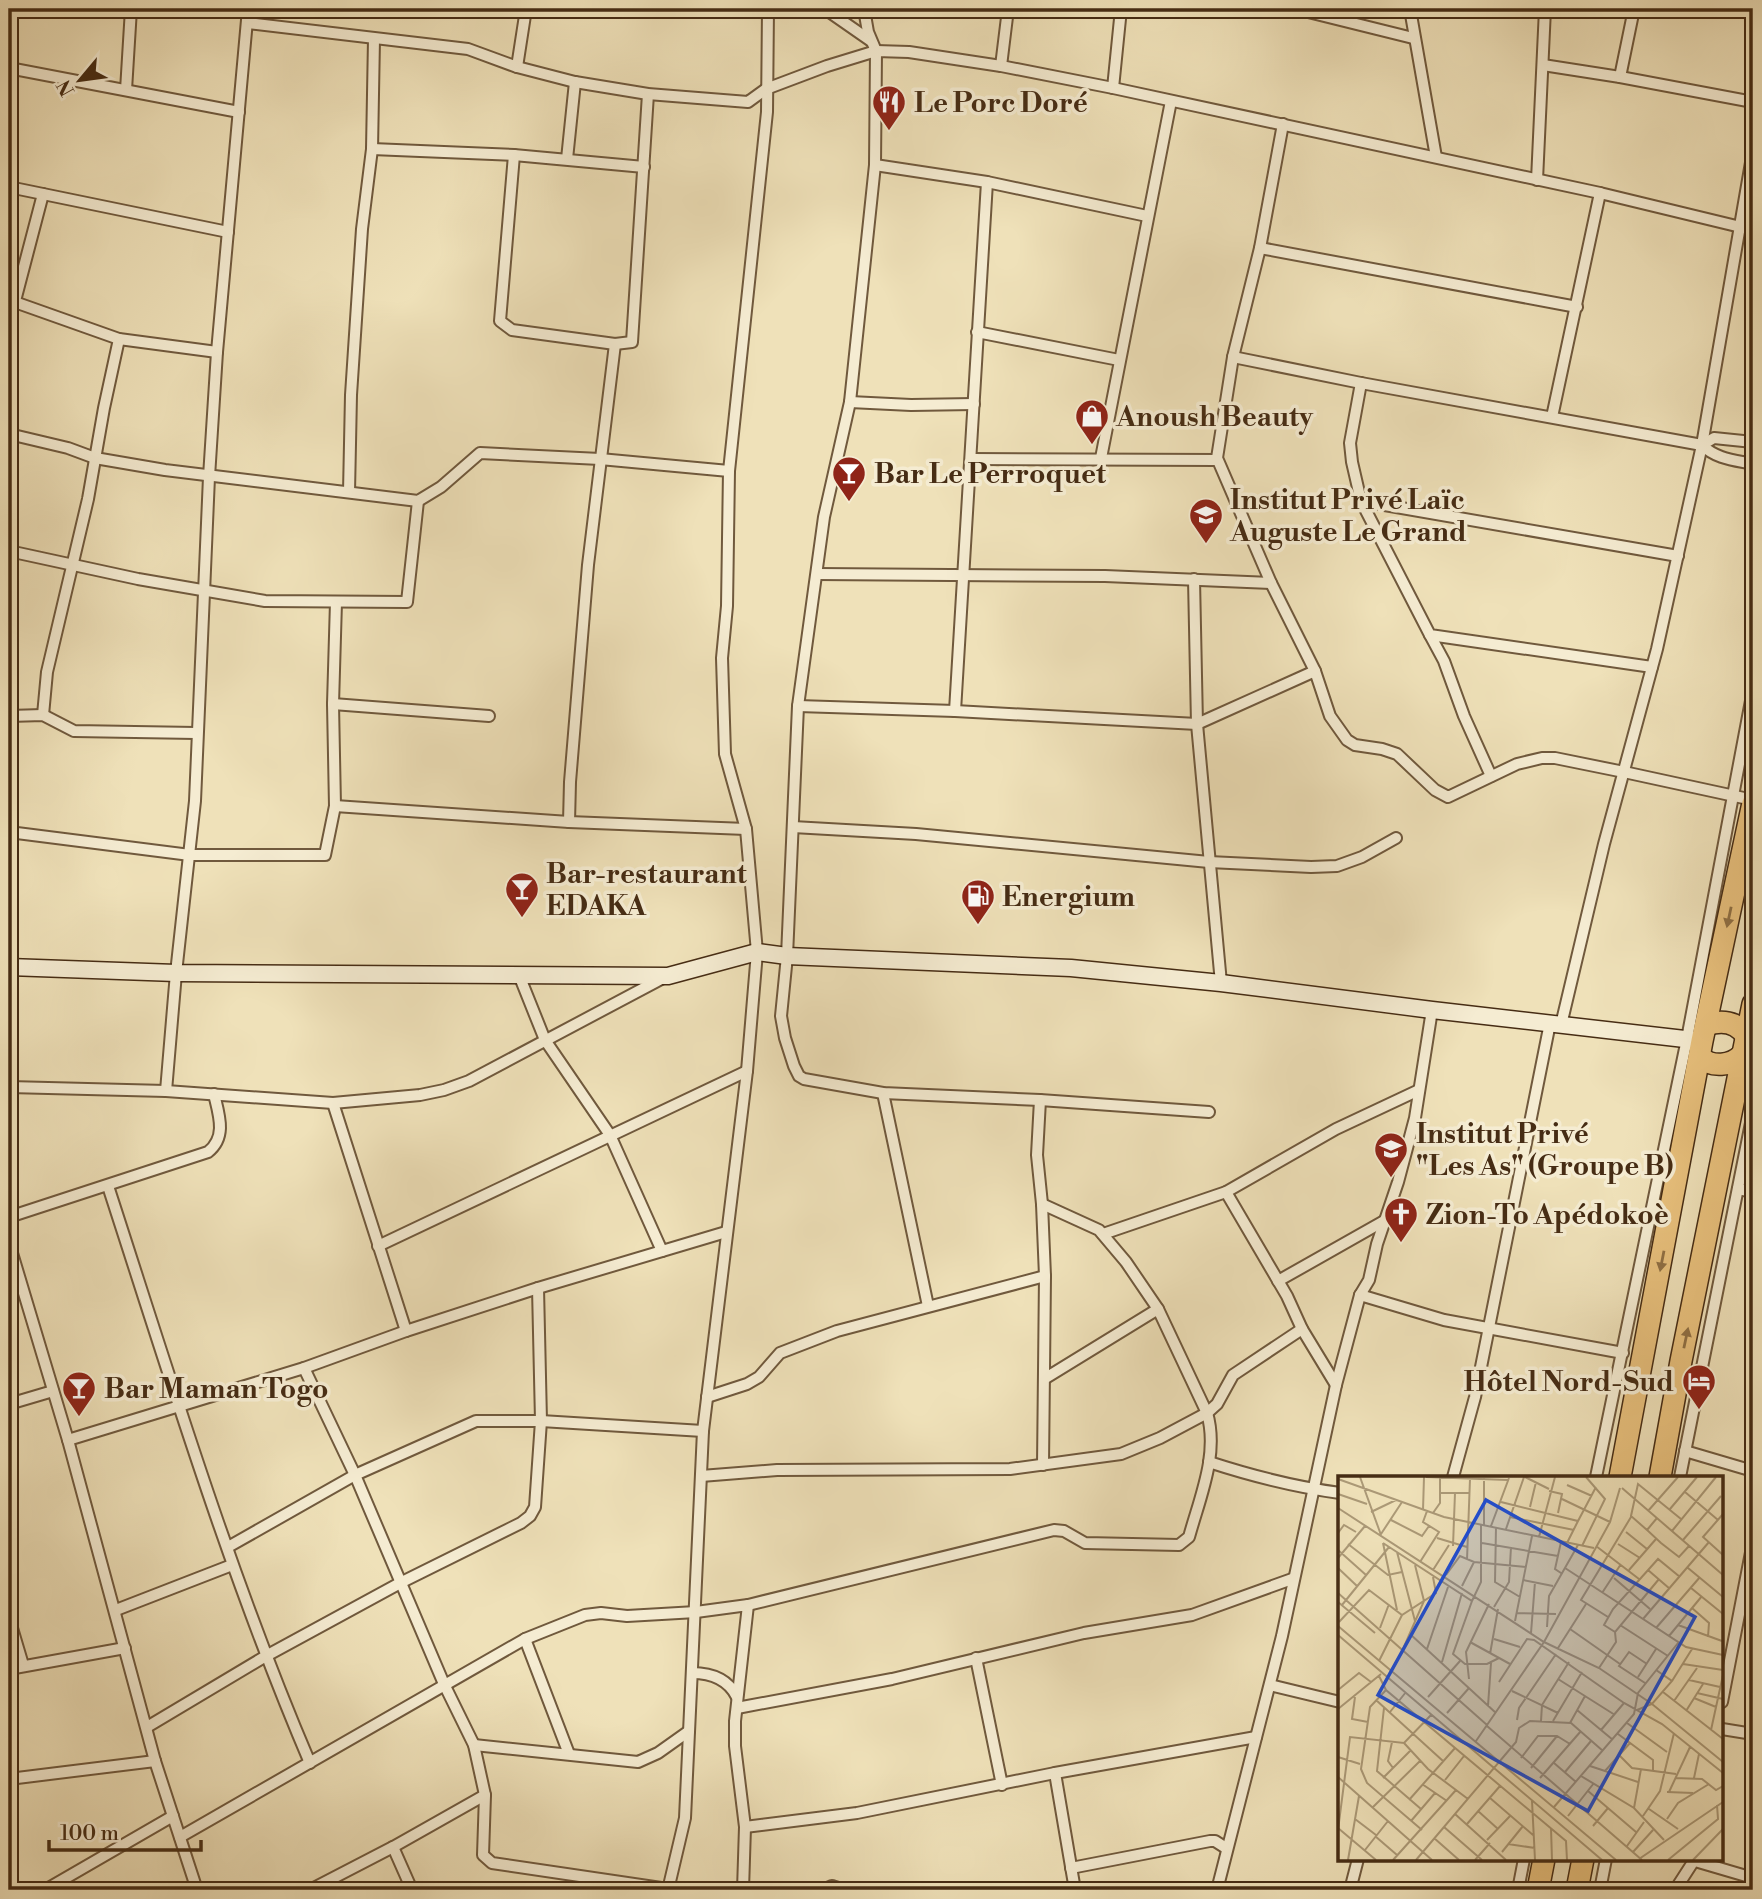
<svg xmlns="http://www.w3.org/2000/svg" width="1762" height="1899" viewBox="0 0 1762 1899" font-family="'Libre Bodoni',serif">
	<rect width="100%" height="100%" fill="#efe1b9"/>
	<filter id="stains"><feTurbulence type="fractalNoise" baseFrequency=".00286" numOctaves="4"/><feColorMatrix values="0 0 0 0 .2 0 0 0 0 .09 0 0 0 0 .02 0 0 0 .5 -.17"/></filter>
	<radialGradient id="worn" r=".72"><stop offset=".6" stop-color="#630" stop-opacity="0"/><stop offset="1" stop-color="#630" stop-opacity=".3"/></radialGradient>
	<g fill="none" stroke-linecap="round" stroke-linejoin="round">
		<g stroke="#70593d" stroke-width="14">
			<g id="street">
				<polyline points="825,9 871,41"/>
				<polyline points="864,9 868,32 876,51 875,165 850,402 824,517 798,706 787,956 781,1016 785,1038 794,1066 799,1076 804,1079 883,1093 1040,1100 1209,1112"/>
				<polyline points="1296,9 1413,38"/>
				<polyline points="1410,9 1436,157"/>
				<polyline points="248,23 468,49 517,67 575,82 648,94 748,102 766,89 827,66 876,51 909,52 1001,66 1113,88 1600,193 1753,230"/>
				<polyline points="1543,65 1620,77 1753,102"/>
				<polyline points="1001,66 1008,9"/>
				<polyline points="517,67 526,9"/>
				<polyline points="9,68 239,112"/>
				<polyline points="1620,77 1634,9"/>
				<polyline points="1113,88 1121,9"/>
				<polyline points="126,90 131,9"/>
				<polyline points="1283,124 1260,248 1233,357 1217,458 1271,583 1315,671 1330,716 1347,740 1355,745 1382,749 1397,754 1435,790 1448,797 1517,764 1542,758 1555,758 1624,772 1753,800"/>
				<polyline points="372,149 514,155 644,167"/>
				<polyline points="514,155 500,321 512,330 615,344 632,342 648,94"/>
				<polyline points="567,159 575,82"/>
				<polyline points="875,165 987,182 1147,216"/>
				<polyline points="1537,180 1545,9"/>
				<polyline points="9,187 228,232"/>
				<polyline points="1260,248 1577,307"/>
				<polyline points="9,300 119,339 217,352"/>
				<polyline points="15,301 43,194"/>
				<polyline points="977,332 1119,360"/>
				<path d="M1233,357l128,26 341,62c14,14 32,15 51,19"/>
				<polyline points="1361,383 1350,443 1352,462 1361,501 1430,635 1652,667"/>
				<polyline points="850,402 911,405 974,404"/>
				<polyline points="1552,417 1600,193"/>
				<polyline points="9,434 68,448 95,458 165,470 418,501 441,487 480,453 600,459 729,471"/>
				<polyline points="1702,445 1714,438 1753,442"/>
				<polyline points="1101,458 1171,101"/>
				<polyline points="971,459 1217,460"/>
				<polyline points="349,492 351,395 362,229 372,149 374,39"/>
				<polyline points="1361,501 1678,556"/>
				<polyline points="9,551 138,579 265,601 407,602 418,501"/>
				<polyline points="817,574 1105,576 1271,583"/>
				<polyline points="1194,579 1197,724 1221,983"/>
				<polyline points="1430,635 1444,661 1464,716 1491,776"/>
				<polyline points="333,704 489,716"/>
				<polyline points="798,706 955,711 1197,724 1315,671"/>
				<polyline points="955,711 987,182"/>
				<polyline points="43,715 47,672 88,499 104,408 119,339"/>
				<polyline points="9,716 43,715 74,731 196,733"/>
				<polyline points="335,806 569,822 746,829"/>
				<polyline points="569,822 570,782 588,565 615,344"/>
				<polyline points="793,827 916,834 1209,862 1311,867 1337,866 1362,857 1396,838"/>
				<polyline points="9,832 190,855 325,855 335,806 333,704 336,602"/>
				<polyline points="519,975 545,1040 610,1135 662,1251"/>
				<polyline points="1561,1025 1604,844 1657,649 1702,445 1753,151"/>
				<polyline points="9,1087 166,1091 333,1103 420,1095 444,1090 469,1081 663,978"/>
				<polyline points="166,1091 176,973 195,801 209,477 217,352 248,9"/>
				<polyline points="883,1093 928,1306"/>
				<polyline points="1040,1100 1037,1155 1042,1204 1045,1276 1043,1465"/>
				<polyline points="333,1103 406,1331"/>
				<path d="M108,1186c63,194 122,390 202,577"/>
				<polyline points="1738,1189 1753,1192"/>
				<polyline points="1226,1192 1287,1296 1302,1329 1336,1385"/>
				<path d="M9,1217l199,-65c19,-15 11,-37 6,-58"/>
				<polyline points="1103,1234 1226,1192 1336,1129 1419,1090"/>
				<polyline points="9,1243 68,1440 155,1761 197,1890"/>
				<polyline points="378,1246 747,1071"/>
				<polyline points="1278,1281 1384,1221"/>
				<polyline points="1360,1295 1444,1320 1623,1353"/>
				<polyline points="304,1368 355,1475 444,1684 474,1745 485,1795 483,1855 492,1863 668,1889"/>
				<polyline points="1044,1379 1158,1309"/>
				<polyline points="707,1397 747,1384 759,1377 780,1353 837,1331 1045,1276"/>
				<polyline points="9,1404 53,1391"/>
				<polyline points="68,1440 304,1368 406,1331 538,1288 726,1232"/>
				<polyline points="1685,1451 1753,1471"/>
				<path d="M1209,1462c43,14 86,25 131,31"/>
				<polyline points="701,1476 777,1470 1010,1469 1121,1454 1160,1438 1207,1413 1217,1404 1233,1375 1302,1329"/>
				<polyline points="1453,1477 1475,1397 1550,1023"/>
				<polyline points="1596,1477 1687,1039 1753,690"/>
				<polyline points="1680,1477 1753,1113"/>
				<polyline points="228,1547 355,1475 476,1421 541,1421 703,1431"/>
				<path d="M748,1605l306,-75 10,1 21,12 94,2 10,-8c11,-40 30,-83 18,-124l-49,-104 -32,-47 -27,-32 -57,-26"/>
				<polyline points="116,1610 232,1565"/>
				<polyline points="9,1618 23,1665"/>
				<polyline points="525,1639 569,1754"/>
				<polyline points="976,1658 1002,1785"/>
				<polyline points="9,1669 125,1648"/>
				<path d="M692,1673c20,0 36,6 45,24"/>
				<polyline points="1270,1685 1340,1702"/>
				<polyline points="1722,1702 1753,1542"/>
				<polyline points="737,1708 892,1679 1084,1633 1192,1615 1292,1579"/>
				<polyline points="147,1727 266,1656 402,1582 521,1523 530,1516 535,1507 541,1421 538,1288"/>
				<polyline points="1722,1729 1753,1734"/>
				<polyline points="474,1745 638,1762 658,1753 689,1731"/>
				<polyline points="1055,1773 1075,1890"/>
				<polyline points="9,1779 155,1761"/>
				<polyline points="745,1827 857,1813 1055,1773 1256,1737"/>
				<polyline points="180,1837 525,1639 585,1615 601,1613 627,1616 696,1612 748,1605 735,1721 735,1746 745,1827 743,1890"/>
				<polyline points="393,1847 412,1890"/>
				<polyline points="1695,1861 1753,1878"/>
				<polyline points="1071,1868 1210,1841 1215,1841 1226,1848"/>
				<polyline points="45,1890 173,1816"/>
				<polyline points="310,1890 393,1847 485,1795"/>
				<polyline points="668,1890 685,1818 703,1431 747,1071 757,952 746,829 725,754 722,658 727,606 729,471 767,112 768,9"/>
				<polyline points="823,1890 832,1886 844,1890"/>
				<polyline points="1217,1890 1282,1636 1336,1385 1360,1295 1369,1280 1377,1244 1398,1182 1415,1118 1432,1010"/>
				<polyline points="1350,1890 1358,1859"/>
				<polyline points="1518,1890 1524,1859"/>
				<polyline points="1600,1890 1606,1859"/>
				<polyline points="1675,1890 1695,1859"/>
			</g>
		</g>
		<g stroke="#462c14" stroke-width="19">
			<polyline id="secondary" points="9,967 176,973 668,976 757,952 787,956 1071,968 1221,983 1432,1010 1702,1041"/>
		</g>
		<g stroke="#462c14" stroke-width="24">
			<g id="highway">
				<path d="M1706,1025c15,-5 31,-4 40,11"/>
				<path d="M1700,1057c12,11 31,9 42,-2"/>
				<polyline points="1620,1477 1702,1041 1753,803"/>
				<polyline points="1660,1477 1681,1361 1753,1004"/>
				<polyline points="1538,1890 1544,1859"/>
				<polyline points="1577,1890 1583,1859"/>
			</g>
		</g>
		<use href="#street" stroke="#f5ecd2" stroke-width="10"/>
		<use href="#secondary" stroke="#f5ecd2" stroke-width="16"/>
		<use href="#highway" stroke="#e8c07c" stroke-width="21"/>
	</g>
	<defs><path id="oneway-solid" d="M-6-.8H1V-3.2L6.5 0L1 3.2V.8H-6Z" transform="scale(1.75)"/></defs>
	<g fill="#8f6f43">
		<use href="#oneway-solid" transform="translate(1729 917) rotate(102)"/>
		<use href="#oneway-solid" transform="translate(1662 1261) rotate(101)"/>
		<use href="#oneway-solid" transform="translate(1686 1338) rotate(-78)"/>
	</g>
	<defs>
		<g id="restaurant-pin" transform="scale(1.75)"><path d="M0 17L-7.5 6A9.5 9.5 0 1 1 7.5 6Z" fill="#8f2418" stroke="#f5ecd2"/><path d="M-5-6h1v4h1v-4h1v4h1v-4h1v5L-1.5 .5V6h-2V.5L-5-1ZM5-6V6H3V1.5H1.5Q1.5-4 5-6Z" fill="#fff"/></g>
		<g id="shop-pin" transform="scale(1.75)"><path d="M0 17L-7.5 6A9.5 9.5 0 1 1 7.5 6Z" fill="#8f2418" stroke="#f5ecd2"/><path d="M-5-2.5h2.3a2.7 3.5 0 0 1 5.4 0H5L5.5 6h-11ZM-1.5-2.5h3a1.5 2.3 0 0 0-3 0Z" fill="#fff"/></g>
		<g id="bar-pin" transform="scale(1.75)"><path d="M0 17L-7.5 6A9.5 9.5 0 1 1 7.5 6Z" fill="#8f2418" stroke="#f5ecd2"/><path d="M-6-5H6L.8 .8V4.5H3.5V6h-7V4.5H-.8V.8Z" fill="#fff"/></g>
		<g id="school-pin" transform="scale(1.75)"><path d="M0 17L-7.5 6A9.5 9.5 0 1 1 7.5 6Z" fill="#8f2418" stroke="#f5ecd2"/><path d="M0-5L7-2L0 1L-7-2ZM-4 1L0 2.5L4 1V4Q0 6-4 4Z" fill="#fff"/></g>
		<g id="fuel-pin" transform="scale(1.75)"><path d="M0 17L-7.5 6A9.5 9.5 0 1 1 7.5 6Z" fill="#8f2418" stroke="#f5ecd2"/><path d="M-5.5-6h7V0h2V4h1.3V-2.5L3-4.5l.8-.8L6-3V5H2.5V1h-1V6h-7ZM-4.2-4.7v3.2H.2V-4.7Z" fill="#fff"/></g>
		<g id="church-pin" transform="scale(1.75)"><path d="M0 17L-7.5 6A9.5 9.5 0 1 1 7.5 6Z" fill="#8f2418" stroke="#f5ecd2"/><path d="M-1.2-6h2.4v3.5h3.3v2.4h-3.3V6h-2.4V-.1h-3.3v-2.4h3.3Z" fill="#fff"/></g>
		<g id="hotel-pin" transform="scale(1.75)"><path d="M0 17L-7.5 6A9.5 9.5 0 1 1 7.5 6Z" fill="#8f2418" stroke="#f5ecd2"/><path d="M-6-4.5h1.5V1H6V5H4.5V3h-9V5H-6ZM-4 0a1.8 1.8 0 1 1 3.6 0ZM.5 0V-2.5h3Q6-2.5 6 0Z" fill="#fff"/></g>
	</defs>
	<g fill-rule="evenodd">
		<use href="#restaurant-pin" x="889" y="102"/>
		<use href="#shop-pin" x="1092" y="416"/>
		<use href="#bar-pin" x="849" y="473"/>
		<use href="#school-pin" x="1206" y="515"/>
		<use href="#bar-pin" x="522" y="889"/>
		<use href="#fuel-pin" x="978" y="896"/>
		<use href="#school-pin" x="1391" y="1149"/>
		<use href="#church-pin" x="1401" y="1214"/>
		<use href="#hotel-pin" x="1699" y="1381"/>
		<use href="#bar-pin" x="79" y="1388"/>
	</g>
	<g text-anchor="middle" stroke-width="7" stroke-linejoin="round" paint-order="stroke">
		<g font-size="28" font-weight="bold" fill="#462c14" stroke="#f5ecd2" text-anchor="start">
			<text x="914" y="112">Le Porc Doré</text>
			<text x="1116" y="426">Anoush Beauty</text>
			<text x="874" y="483">Bar Le Perroquet</text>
			<text x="1230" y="509">Institut Privé Laïc<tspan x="1230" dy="32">Auguste Le Grand</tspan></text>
			<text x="546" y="883">Bar-restaurant<tspan x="546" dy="32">EDAKA</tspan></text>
			<text x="1002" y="906">Energium</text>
			<text x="1416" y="1143">Institut Privé<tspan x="1416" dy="32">"Les As" (Groupe B)</tspan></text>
			<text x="1426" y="1224">Zion-To Apédokoè</text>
			<text x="1674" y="1391" text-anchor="end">Hôtel Nord-Sud</text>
			<text x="104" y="1398">Bar Maman Togo</text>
		</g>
	</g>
	<g transform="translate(1338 1476)">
		<rect width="385" height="385" fill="#efe1b9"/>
		<path fill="none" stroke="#ab9977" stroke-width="2" d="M22,1l21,58M88,1l82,3M187,1l24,12M146,2v47M0,3l106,38 150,31M229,9l25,11M284,12l101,87M211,15l13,3 -4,19M347,16l33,28M103,17h28M0,18l29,10M224,23l48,23M163,26l77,19 18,-34M192,31l6,-25M0,32l206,134 55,26 53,36 71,58M332,33l27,-32M85,34l1,-33M310,35l30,-34M33,36l25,-12M95,37l7,-10v-25M385,38l-20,23 20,18M172,41l64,13M319,42l-10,12 14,13 18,14 10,-11M53,44l31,16 7,-10M153,50l18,-48M158,51l-1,55 25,15M168,53l18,-52M309,54l-16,-14 7,-32 43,35M334,55l44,-54M288,56l21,17M0,57l6,-8 12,7M43,58l21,-32M201,61l16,-60M99,62l30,9M345,64l38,-44M223,66l-6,27 6,4M45,67l89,58 9,-19v-58M45,67l14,67M144,67l76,13M229,67l11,-22M10,68l40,31 14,-3M280,68l22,14M115,70l2,-53M244,70l23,-47 -19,-22M258,70l43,33M0,74l28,25M59,76l18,69M0,82l27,-32M129,84l3,-81M82,86l19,-30 -16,-10 4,-11M0,92l19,18M227,92l121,79 37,8M350,92l35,29M95,94l16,-25M291,94l27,-31M310,94l22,19M108,99l14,-19 14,6 52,5M276,102l36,31M185,104l30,6M124,110l12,-24M353,112l32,26M0,117l149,132M264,117l19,-29M134,125l-19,53 12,10h22l12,-6M0,126l37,31M4,129l47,-58M156,131l15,-25 2,-35M354,132l17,15 -1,14M179,137l39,1M270,141l-27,-17 50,-83M305,143l66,-77M177,145l17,-85M1,146l30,-32 33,25 34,-22 -3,-16M282,149l48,31M340,149l44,16M0,150l278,234M209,151l2,-31 29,-51M42,152l9,-24M318,152l44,-51M232,153l50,35M277,156l-11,-7 9,-16 45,-50 22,18M193,157l4,-51M72,158l86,79M0,159l264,225M331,160l33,-40M156,163l26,8M132,166l40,22M220,172l28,-44M65,173l21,-48 -9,-36M89,173l21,-62M152,178l8,-45M41,185l23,-46M104,186l20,-69M345,188l40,6M261,192l17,-26 -1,-10 44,-53M41,200l7,14 180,151 1,19M300,201l18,-28M131,203l-3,-27 23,-48M220,203l57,36M351,204l31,7M334,205l20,-32M161,206l28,-43 7,1 90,63 38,21 61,49M307,207l-26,-17 10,-14 18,12M0,214l21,-17 12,9M48,214l-16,17 -9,62 6,14 55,47M174,215l46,22M325,216l60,47M359,217l26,6M17,221l-3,22 16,3M90,221l32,-36M356,222l22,9M38,224l67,61M336,225l23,-33M150,230l3,-43M46,232l-7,63 44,38M0,233l43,-35M239,234l36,30M299,234l15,-6 20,-23 -16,-11M348,235l17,-27M52,236l16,-20M109,237l22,-25M179,244l2,-12 37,-54M203,245l1,-16 27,-43M215,245l29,-49M232,247l15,-27M289,247l40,29M149,250l155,134M263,254l23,-27M373,254l12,-55M280,258l35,26v11M138,265l68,-99 66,-120 10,-34M54,266l-4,19 5,7M66,267l24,26 40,30M281,279l13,13 44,6M0,281l22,7M183,282l17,-22h19l13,8M216,287l22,19M252,290l48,16M193,292l26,-32M267,295l25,-28M227,296l26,-31M243,300l53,32 30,32M0,301l94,83M45,302l28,-28M202,302l41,-47M337,302l27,1 14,11 7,-4M356,302l5,-24M107,304l19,-24M84,308l25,17M250,315l48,41M329,316l26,1M331,316l21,-45M152,322l43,37M71,324l46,-52M194,325l3,59M35,331l47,-46M216,331l80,-93 4,-21 40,-50M296,332l7,-39M311,333l29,20M140,335l20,18M117,338l51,46M230,340l26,-33M305,340l17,-25 14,-58M17,343l21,16M329,343l11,-16 31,-19M73,345l24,-28M129,348l33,-38M255,350l15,-18M106,351l38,33M0,352l38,32M213,352l1,32M0,354l12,-93 54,6 28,-29M37,360l22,19M96,362l25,22M149,364l24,-25M170,368l27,4M289,370l17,-24M27,374l23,-29M164,376l21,-26M295,376l20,-22M301,383l84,-57M10,384l11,-64M55,384l63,-70M78,384l100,-118 3,-14 11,-7 41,2 32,28M137,384l15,-17M330,384l50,-41 -1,-14M355,384l30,-31"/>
		<path fill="#1d4ed8" fill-opacity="0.15" stroke="#1d4ed8" stroke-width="3.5" d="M148,24l209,117 -107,194 -210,-116z"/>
		<rect width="385" height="385" fill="none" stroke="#462c14" stroke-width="3.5"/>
	</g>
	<rect width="1762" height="1899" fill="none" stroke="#efe1b9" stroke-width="35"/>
	<rect x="10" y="10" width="1741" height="1878" fill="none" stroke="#462c14" stroke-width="3.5"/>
	<rect x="18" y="18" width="1727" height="1864" fill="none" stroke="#462c14" stroke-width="2"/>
	<g transform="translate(80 80) rotate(241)" stroke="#f5ecd2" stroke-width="5" paint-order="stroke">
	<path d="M0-5L12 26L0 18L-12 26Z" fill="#462c14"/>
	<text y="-10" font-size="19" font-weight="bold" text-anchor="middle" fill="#462c14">N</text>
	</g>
	<path d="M49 1840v10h152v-10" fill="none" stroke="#462c14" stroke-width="3.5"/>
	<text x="60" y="1840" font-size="21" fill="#462c14" stroke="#f5ecd2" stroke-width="5" paint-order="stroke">100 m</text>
	<rect width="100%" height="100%" filter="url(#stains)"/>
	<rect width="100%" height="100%" fill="url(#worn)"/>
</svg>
